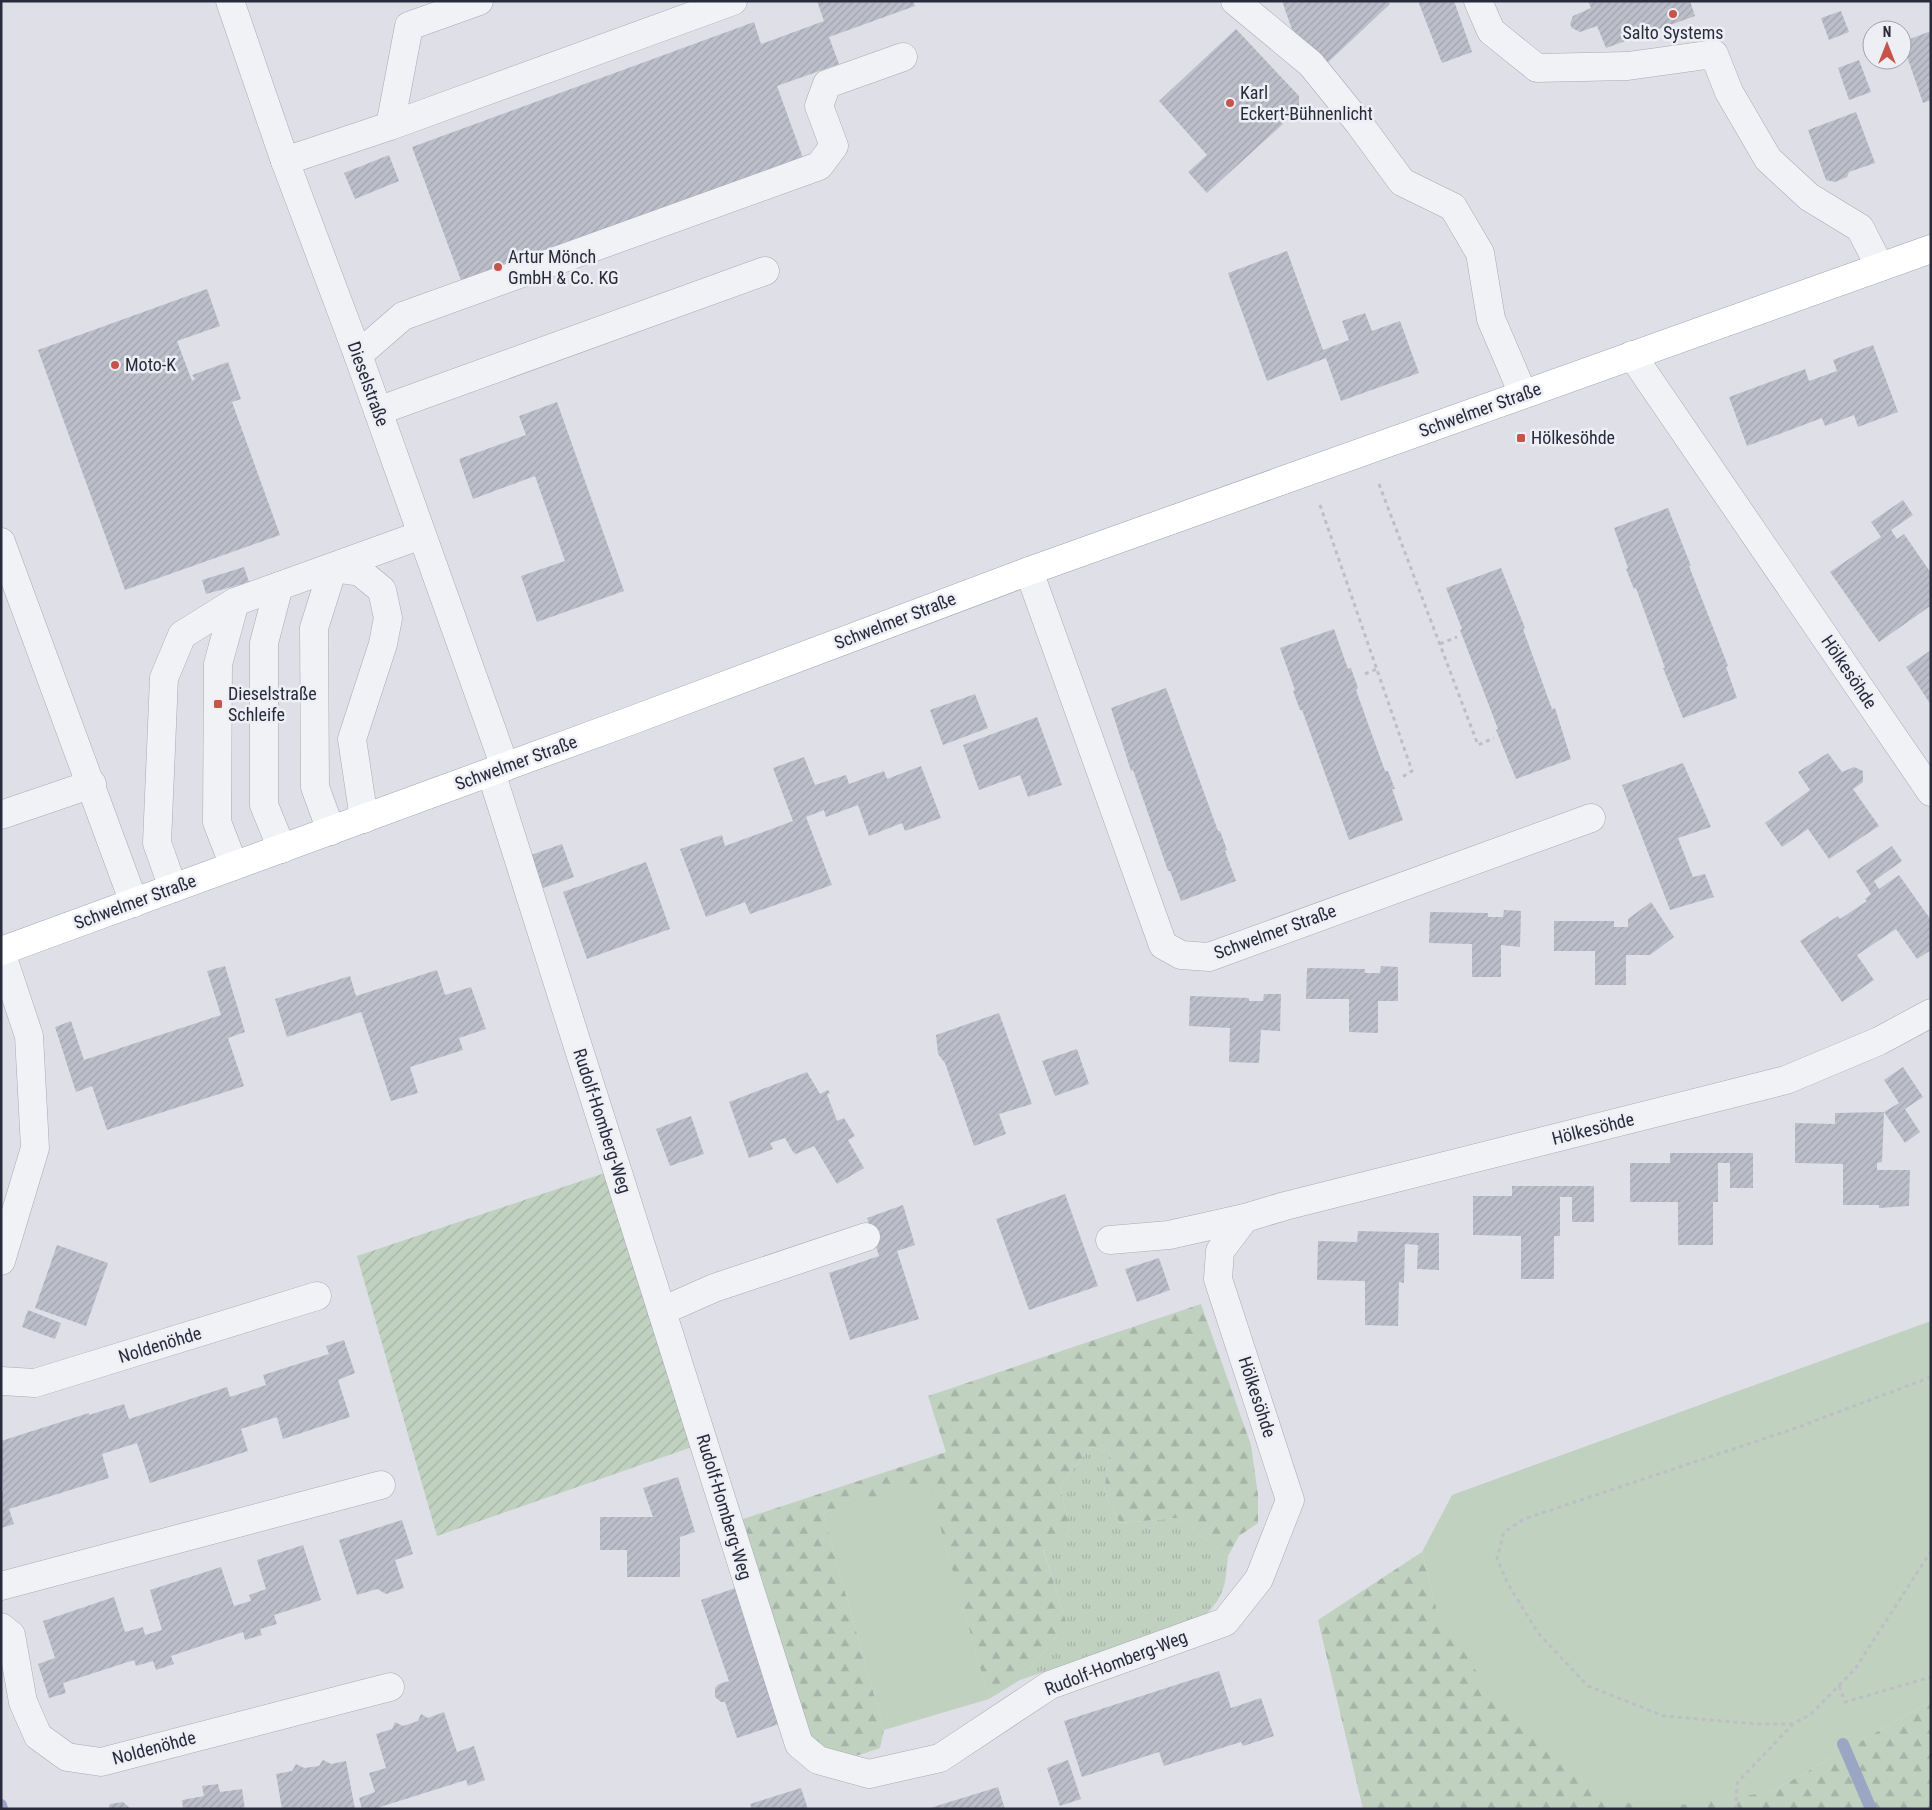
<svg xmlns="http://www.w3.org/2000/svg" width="1932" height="1810" viewBox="0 0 1932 1810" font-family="'Roboto Condensed',sans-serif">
	<defs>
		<pattern id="grass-tufts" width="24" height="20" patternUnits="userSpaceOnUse" patternTransform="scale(1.25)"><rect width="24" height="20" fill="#c0d1c0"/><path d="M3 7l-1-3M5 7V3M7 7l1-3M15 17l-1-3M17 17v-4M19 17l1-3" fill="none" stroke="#a5b4a6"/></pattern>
		<pattern id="forest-firs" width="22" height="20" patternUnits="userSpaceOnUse" patternTransform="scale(1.25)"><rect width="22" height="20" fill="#c0d1c0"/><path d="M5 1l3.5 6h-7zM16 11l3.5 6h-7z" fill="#a5b4a6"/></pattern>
		<pattern id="garden-furrows" width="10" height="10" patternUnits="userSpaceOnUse" patternTransform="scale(1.25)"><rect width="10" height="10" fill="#c0d1c0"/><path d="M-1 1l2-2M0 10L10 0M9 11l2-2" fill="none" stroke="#a5b4a6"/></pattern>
		<pattern id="building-hatch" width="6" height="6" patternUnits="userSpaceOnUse" patternTransform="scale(1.25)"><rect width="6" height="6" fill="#bcbeca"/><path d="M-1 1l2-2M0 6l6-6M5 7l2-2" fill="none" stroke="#a2a3ae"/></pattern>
	</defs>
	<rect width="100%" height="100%" fill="#dfe0e7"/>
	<path fill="url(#grass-tufts)" d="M1091,1447l19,5 -6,39 16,32 57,-5 51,38c-3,31 -3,41 -27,63l-181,61 47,-56 -24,-75 27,-18 -10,-45z"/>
	<g fill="url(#forest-firs)">
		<path d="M1201,1304l50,141 7,50v28l-19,13 -11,20 -51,-38 -57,5 -16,-32 6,-39 -19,-5 -31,39 10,45 -27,19 24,74 -47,56 -31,19 -62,-217 -104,31 61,217 -4,18c-35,12 -44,16 -73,-10l-70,-217 209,-69 -18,-56z"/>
		<polygon points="1422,1552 1437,1610 1771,1792 1931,1701 1931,1809 1363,1809 1318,1620"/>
	</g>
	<g fill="#c0d1c0">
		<polygon points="1931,1321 1931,1701 1771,1792 1652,1809 1613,1799 1482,1680 1437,1610 1422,1552 1452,1495"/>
		<polygon points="927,1481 989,1699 884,1730 823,1513"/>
	</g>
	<polygon fill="url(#garden-furrows)" points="605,1173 692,1447 437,1536 357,1256"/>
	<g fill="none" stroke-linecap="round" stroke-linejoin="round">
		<g stroke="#9ba6c5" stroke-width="12">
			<polyline points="1843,1744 1871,1809"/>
			<polyline points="1,1805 2,1809"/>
		</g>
	</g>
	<g fill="url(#building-hatch)">
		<polygon points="817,1 913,1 915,6 829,37 839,64 777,86 803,158 462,283 412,147 754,22 761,44 824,21"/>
		<polygon points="1282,1 1387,1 1390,4 1322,68 1295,38"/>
		<polygon points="1418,1 1454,1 1472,52 1442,63"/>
		<polygon points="1588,1 1690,1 1695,16 1606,48 1597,26 1580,32 1572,28 1570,24 1573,16 1591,8"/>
		<polygon points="1841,11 1849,32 1829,40 1821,18"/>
		<polygon points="1236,29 1299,96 1299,106 1281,122 1283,124 1207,193 1188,172 1207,155 1159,101"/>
		<polygon points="1931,31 1931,100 1923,103 1902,42"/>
		<polygon points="1859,60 1871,92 1849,100 1838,68"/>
		<polygon points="1856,112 1875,163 1849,172 1847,177 1835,182 1826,180 1808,130"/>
		<polygon points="389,155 399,181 355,199 344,173"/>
		<polygon points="1287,251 1323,350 1349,340 1342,321 1365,313 1372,331 1400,321 1419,373 1341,401 1326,358 1267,381 1228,273"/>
		<polygon points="207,289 220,326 177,341 192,381 195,379 192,375 228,362 241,399 232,402 280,535 125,590 38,350"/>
		<polygon points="1873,345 1898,412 1858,427 1854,415 1825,426 1822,418 1747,446 1729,397 1805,369 1809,381 1837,371 1833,360"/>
		<polygon points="557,402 624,591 537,622 521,576 565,561 535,476 473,499 459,459 526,435 519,416"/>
		<polygon points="1903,500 1913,515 1891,530 1897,539 1904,534 1931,573 1931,610 1929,607 1879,642 1830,572 1881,537 1871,522"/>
		<polygon points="1668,508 1691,566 1689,566 1728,666 1726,667 1737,698 1683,718 1663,668 1665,668 1636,588 1634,589 1626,569 1628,568 1614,528"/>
		<polygon points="244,567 249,582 206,594 202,580"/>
		<polygon points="1501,568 1525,628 1523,629 1552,709 1555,708 1571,759 1516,779 1496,730 1498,729 1460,630 1462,629 1446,588"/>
		<polygon points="1334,629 1348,669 1351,668 1358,688 1356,690 1385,771 1388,771 1395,789 1392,789 1403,820 1349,840 1302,710 1300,710 1293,691 1295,690 1280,648"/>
		<polygon points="1931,650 1931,705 1906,667"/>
		<polygon points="1166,688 1218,831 1220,831 1227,850 1225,851 1236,881 1181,901 1170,871 1168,871 1133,770 1131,771 1111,708"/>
		<polygon points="975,694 988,728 943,745 930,710"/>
		<polygon points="1037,717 1062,785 1028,797 1020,775 979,790 963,745"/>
		<polygon points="1828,753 1842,772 1854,767 1863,771 1863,782 1853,789 1879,826 1829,859 1808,829 1782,847 1765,823 1810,790 1798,772"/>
		<polygon points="804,757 815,785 846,775 849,784 884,771 887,779 921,766 941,818 905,831 902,823 869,836 858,805 826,817 824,810 806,817 832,885 750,914 745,902 706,917 680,849 722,835 725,846 793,821 773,768"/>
		<polygon points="1683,763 1711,827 1678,838 1693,877 1705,874 1714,897 1670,910 1622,785"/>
		<polygon points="562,844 574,877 543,888 531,855"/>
		<polygon points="1892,846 1902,861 1874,881 1879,889 1899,875 1931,920 1931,950 1917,959 1896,929 1857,955 1874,980 1842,1002 1800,941 1838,916 1840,919 1867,901 1865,899 1871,894 1856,871"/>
		<polygon points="646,862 670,929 587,959 563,892"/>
		<polygon points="1651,902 1674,937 1650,955 1626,955 1626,985 1595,985 1595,951 1554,951 1554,921 1614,921 1614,927 1628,927 1628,919"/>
		<polygon points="1504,910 1521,911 1520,947 1501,945 1501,977 1472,977 1472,944 1429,943 1430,912 1488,913 1488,917 1503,917"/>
		<polygon points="225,966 245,1032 228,1038 244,1086 107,1130 92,1086 76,1092 55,1027 71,1021 84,1060 221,1015 207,971"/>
		<polygon points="1381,966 1398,967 1398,1001 1378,1001 1378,1033 1349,1032 1349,999 1306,999 1307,968 1365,969 1365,973 1380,973"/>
		<polygon points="437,970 445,995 471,987 486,1029 459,1038 463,1050 410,1067 418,1093 391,1101 361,1012 287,1037 275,999 350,976 356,996"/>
		<polygon points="1264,994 1281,994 1280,1031 1261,1030 1259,1063 1229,1062 1230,1028 1189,1026 1190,996 1249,998 1249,1001 1263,1001"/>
		<polygon points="999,1013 1032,1104 999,1114 1006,1134 974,1146 945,1063 938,1054 936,1035"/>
		<polygon points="1077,1049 1089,1084 1055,1096 1042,1061"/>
		<polygon points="1903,1067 1923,1097 1905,1109 1920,1132 1905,1143 1884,1112 1899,1103 1884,1080"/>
		<polygon points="807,1072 820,1094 828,1090 830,1093 827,1094 837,1121 844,1118 855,1136 848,1140 864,1168 837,1184 814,1146 796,1154 793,1152 785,1138 770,1143 773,1149 749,1158 729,1102"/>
		<polygon points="1884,1112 1882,1162 1877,1163 1877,1170 1910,1170 1909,1206 1879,1208 1879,1205 1843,1205 1843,1164 1795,1163 1795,1123 1835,1124 1835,1113"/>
		<polygon points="691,1116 704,1154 670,1166 656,1129"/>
		<polygon points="1670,1153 1753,1153 1753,1188 1730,1188 1730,1163 1718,1163 1718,1202 1713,1202 1713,1245 1678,1245 1678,1202 1630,1202 1630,1163 1670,1163"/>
		<polygon points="1512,1186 1594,1186 1594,1222 1572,1222 1572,1197 1560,1197 1560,1236 1554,1236 1554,1279 1521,1279 1521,1236 1473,1235 1473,1196 1512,1196"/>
		<polygon points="1065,1194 1098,1286 1029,1310 996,1219"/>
		<polygon points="903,1205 915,1245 897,1251 919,1319 850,1340 829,1273 879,1256 867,1218"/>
		<polygon points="1358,1231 1439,1233 1439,1270 1417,1269 1418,1245 1405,1244 1404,1283 1399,1282 1398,1326 1365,1325 1365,1281 1317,1280 1318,1241 1357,1242"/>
		<polygon points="57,1245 108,1263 86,1326 35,1308"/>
		<polygon points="1159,1258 1170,1290 1137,1302 1125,1269"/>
		<polygon points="28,1310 61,1323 55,1339 22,1327"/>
		<polygon points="344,1340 355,1373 338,1380 350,1417 283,1439 277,1417 241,1429 248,1451 150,1483 137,1443 102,1454 109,1478 9,1509 14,1524 1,1528 1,1491 3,1491 1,1441 89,1413 89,1415 124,1404 129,1419 227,1387 230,1397 266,1385 263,1375 329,1354 326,1346"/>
		<polygon points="678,1477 695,1532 680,1537 680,1577 627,1577 627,1550 600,1550 600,1517 653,1517 643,1488"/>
		<polygon points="402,1520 413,1554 395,1560 404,1588 386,1594 377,1589 357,1595 339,1540"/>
		<polygon points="303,1545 321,1600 274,1615 277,1624 260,1629 262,1635 245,1640 243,1632 171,1656 174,1664 156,1670 153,1661 136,1666 134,1660 63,1683 66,1693 49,1698 38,1664 55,1658 43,1621 114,1597 125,1632 143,1627 145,1635 162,1630 150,1590 221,1567 234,1606 251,1601 249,1595 266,1589 257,1560"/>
		<polygon points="738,1587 782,1723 737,1738 725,1702 721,1702 715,1697 715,1688 719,1684 729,1681 701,1600"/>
		<polygon points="1219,1671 1231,1708 1261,1698 1274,1736 1243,1746 1241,1742 1164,1766 1159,1752 1082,1777 1064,1721"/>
		<polygon points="444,1712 457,1752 474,1746 485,1780 468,1786 466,1780 380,1807 380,1809 362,1809 359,1798 375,1792 369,1773 386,1768 376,1734 392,1729 395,1722 403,1726 418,1721 421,1714 428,1718"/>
		<polygon points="323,1760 331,1764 346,1761 355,1809 282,1809 276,1774 292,1771 296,1764 304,1768 319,1766"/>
		<polygon points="1068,1760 1081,1799 1060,1806 1047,1768"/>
		<polygon points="218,1784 220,1792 242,1789 245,1809 183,1809 182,1800 204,1796 202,1786"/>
		<polygon points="998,1787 1005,1809 930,1809 930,1808"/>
		<polygon points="801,1788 808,1809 752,1809 750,1804"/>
		<polygon points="123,1802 131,1809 108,1809 110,1804"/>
	</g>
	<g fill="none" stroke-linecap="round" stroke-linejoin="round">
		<g stroke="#a8aab4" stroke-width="29">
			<g id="minor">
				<polyline points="230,1 285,161 358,355 505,767"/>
				<polyline points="1235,1 1311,64 1358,122 1402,182 1453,207 1480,253 1491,319 1523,394"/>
				<polyline points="1478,1 1491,31 1537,68 1628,66 1714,54 1729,92 1768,159 1809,197 1860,228 1880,267"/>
				<polyline points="390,126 409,26 479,1"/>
				<polyline points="285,161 390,126 733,1"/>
				<polyline points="358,355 403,316 819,166 834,146 819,106 827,84 903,57"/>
				<polyline points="1632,355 1931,792"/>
				<polyline points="378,411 765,271"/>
				<polyline points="1,542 134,903"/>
				<polyline points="333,568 360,572 382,590 388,618 383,644 352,739 364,819"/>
				<polyline points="1029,571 1163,945 1181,955 1209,957 1591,818"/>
				<polyline points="279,586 264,643 264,805 282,849"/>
				<polyline points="491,772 799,1744 818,1760 869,1774 940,1758 1050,1685 1225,1622 1259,1579 1290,1500 1218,1279 1220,1251 1245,1218"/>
				<polyline points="1,815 92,784"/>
				<polyline points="331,831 315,787 314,628 333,568"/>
				<polyline points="234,866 217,822 218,664 235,602"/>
				<polyline points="173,888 157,843 164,678 182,635 235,602 421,535"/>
				<polyline points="1,952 29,1036 35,1148 1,1261"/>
				<polyline points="1110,1240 1169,1235 1245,1218 1285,1206 1786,1080 1879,1041 1931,1013"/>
				<polyline points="662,1311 714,1288 866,1237"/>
				<polyline points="1,1381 35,1383 317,1296"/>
				<polyline points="1,1586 381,1485"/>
				<polyline points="1,1627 11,1635 23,1702 38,1736 67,1757 101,1762 390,1687"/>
			</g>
		</g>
		<g stroke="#9fa2b2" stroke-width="29">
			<polyline id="major" points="1,951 630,721 1029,571 1931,249"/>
		</g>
		<g stroke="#bdbec6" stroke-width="3" stroke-dasharray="4 4" stroke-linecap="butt">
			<polyline points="1379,484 1478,745 1494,738"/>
			<polyline points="1320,505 1412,771 1402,777"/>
			<polyline points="1440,644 1457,637"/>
			<polyline points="1365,674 1377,669"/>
			<polyline points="1931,1377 1796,1428 1524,1519 1504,1532 1497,1559 1508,1584 1538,1633 1588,1686 1664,1716 1757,1724 1793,1724 1811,1714 1855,1669 1931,1551"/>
			<polyline points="1839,1686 1845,1702 1931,1677"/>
			<polyline points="1736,1809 1737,1783 1793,1724"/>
		</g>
		<use href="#minor" stroke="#f1f2f6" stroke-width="28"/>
		<use href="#major" stroke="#fff" stroke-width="28"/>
	</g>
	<g fill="#c6544a" stroke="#eeeff5" stroke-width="2">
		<circle cx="1673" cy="14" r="5"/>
		<circle cx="1230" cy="103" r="5"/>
		<circle cx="498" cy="267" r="5"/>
		<circle cx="115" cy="365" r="5"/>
		<rect x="1516" y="433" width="10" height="10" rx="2.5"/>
		<rect x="213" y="699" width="10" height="10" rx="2.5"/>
	</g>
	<g text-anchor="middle" stroke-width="5" stroke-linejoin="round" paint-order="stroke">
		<g font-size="18" fill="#292b3d" stroke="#eeeff5" text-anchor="start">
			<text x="1673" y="39" text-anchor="middle">Salto Systems</text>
			<text x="1240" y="99">Karl<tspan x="1240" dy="21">Eckert-Bühnenlicht</tspan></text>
			<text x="508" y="263">Artur Mönch<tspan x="508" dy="21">GmbH &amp; Co. KG</tspan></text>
			<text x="125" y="371">Moto-K</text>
			<text x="1531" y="444">Hölkesöhde</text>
			<text x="228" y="700">Dieselstraße<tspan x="228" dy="21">Schleife</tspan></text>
		</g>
		<g font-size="18" fill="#292b3d" stroke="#eeeff5">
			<text transform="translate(368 384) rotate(70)" y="6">Dieselstraße</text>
			<text transform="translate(1480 410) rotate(-20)" y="6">Schwelmer Straße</text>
			<text transform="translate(895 621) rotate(-21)" y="6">Schwelmer Straße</text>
			<text transform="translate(1849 672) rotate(56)" y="6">Hölkesöhde</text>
			<text transform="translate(516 763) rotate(-20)" y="6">Schwelmer Straße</text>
			<text transform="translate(135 902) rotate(-20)" y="6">Schwelmer Straße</text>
			<text transform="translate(1275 932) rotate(-20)" y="6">Schwelmer Straße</text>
			<text transform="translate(602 1121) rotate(72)" y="6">Rudolf-Homberg-Weg</text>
			<text transform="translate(1593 1129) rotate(-14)" y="6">Hölkesöhde</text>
			<text transform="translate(160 1345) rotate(-17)" y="6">Noldenöhde</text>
			<text transform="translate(1257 1397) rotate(72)" y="6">Hölkesöhde</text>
			<text transform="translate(724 1507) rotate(73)" y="6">Rudolf-Homberg-Weg</text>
			<text transform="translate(1116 1663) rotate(-21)" y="6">Rudolf-Homberg-Weg</text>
			<text transform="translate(154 1748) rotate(-15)" y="6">Noldenöhde</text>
		</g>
	</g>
	<rect width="1932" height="1810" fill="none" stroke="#292b3d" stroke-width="5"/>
	<g transform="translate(1887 45)"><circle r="24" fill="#eeeff5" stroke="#9fa1ab"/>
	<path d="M0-4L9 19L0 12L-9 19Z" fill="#c6544a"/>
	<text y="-8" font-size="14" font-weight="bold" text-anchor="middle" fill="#292b3d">N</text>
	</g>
</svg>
